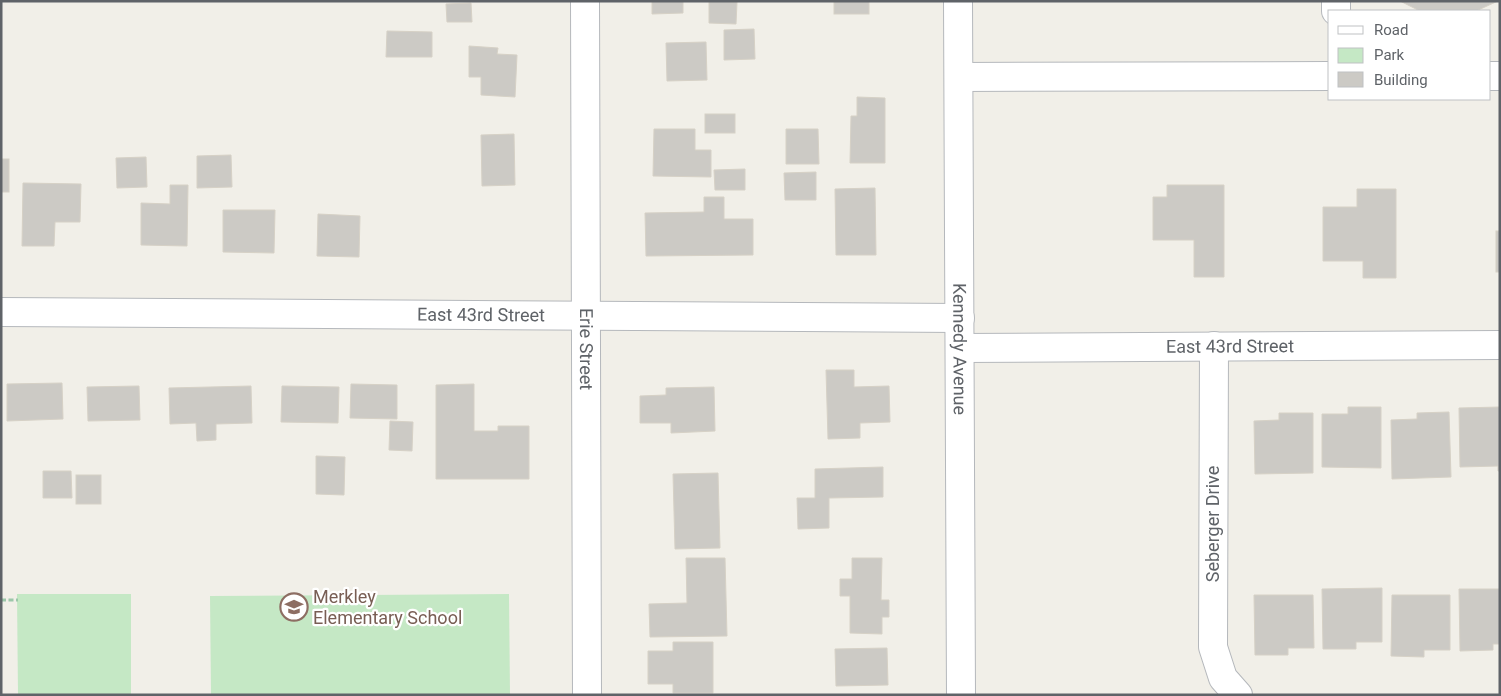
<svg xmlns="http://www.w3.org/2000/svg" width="1501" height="696" viewBox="0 0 1501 696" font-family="Roboto,sans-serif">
	<rect width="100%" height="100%" fill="#f1efe8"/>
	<g fill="#c5e8c5">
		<polygon points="17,594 131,594 131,695 18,695"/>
		<polygon points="509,594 510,695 211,695 210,596"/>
	</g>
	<g fill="#cccac5" stroke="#d6d1c6">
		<polygon points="652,1 683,1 683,13 652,14"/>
		<polygon points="709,1 737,2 736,24 709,23"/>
		<rect x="834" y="1" width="35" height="13"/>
		<polygon points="1400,1 1498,1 1476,11 1420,11"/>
		<polygon points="471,3 472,22 447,22 446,4"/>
		<polygon points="754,29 755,59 724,60 724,30"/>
		<polygon points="387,31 432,32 432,57 386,57"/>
		<polygon points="706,42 707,80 667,81 666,43"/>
		<polygon points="469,46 498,48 497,54 517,55 515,97 481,95 481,77 469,77"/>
		<polygon points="857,97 885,98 885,163 850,163 851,116 857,116"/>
		<rect x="705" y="114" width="30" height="19"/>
		<polygon points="654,129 695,129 695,150 711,150 711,177 653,176"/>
		<polygon points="786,129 818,129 819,164 786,164"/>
		<polygon points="514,134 515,185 482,186 481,135"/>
		<polygon points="231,155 232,187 197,188 197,156"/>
		<polygon points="146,157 147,187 117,188 116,158"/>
		<rect x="1" y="159" width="8" height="33"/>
		<polygon points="745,169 745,190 715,190 714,170"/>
		<polygon points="816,172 816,200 785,200 784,173"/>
		<polygon points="23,183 81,184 80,222 55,222 54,246 22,246"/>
		<polygon points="170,185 188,185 187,246 141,245 141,203 170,204"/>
		<polygon points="1167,185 1224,185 1224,277 1194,277 1194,240 1153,240 1153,197 1167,197"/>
		<polygon points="875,188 876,255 836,255 835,189"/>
		<polygon points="1357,189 1396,189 1396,278 1363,278 1363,261 1323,261 1323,207 1357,207"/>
		<polygon points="704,197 724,197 724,219 753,219 753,255 646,256 645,213 704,212"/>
		<polygon points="223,210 275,210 274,253 223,252"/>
		<polygon points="318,214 360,216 359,257 317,256"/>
		<rect x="1496" y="231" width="4" height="41"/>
		<polygon points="826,370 854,370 854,387 889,386 890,422 860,423 860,438 828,439"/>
		<polygon points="62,383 63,419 7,421 7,384"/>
		<polygon points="351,384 397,385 397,419 350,418"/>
		<polygon points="474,384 474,431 498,431 498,426 529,426 529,479 436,479 436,385"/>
		<polygon points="139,386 140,420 88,421 87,387"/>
		<polygon points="251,386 252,423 216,424 216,440 197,441 196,423 170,424 169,388"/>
		<polygon points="282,386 339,387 338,423 281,422"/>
		<polygon points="714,387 715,431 671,433 671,423 640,423 640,396 666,395 666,388"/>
		<polygon points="1348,407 1381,407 1381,468 1322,467 1322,414 1348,414"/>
		<polygon points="1500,407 1500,471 1498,471 1498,466 1460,467 1459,408"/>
		<polygon points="1449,412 1451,477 1392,479 1391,420 1417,419 1417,413"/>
		<polygon points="1279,413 1313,413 1313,473 1255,474 1254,421 1279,420"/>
		<polygon points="390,421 413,422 412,451 389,450"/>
		<polygon points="316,456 345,457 344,495 316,494"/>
		<polygon points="883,467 883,497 829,498 829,528 798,529 797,498 815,498 815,469"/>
		<polygon points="43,471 71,471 72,498 43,498"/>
		<polygon points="718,473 720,548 675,549 673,474"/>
		<rect x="76" y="475" width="25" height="29"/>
		<polygon points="686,558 725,558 727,636 650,637 649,604 687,603"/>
		<polygon points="852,558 882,558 881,600 889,600 889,617 882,617 882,634 850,633 850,596 840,596 840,579 852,579"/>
		<polygon points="1382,588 1382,642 1356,642 1356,649 1323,649 1322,589"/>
		<polygon points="1459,589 1500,589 1500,644 1493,644 1493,650 1460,651"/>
		<polygon points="1254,595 1313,595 1314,648 1288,648 1288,655 1255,655"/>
		<polygon points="1392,595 1450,595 1450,650 1424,650 1424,657 1391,656"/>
		<polygon points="673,642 713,642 713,693 673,693 673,684 648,684 648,651 673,651"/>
		<polygon points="887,648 888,685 836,686 835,649"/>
	</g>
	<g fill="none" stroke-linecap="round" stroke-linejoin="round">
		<g stroke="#b5b8bc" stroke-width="30">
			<g id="minor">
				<path id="s1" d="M585,1l2,694"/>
				<path id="s2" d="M958,1l3,694"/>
				<polyline points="1336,11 1336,1"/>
				<polyline points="1490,76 1500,76"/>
				<polyline points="959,77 1330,76"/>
				<path id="s3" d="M1,312l959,6"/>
				<polyline points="1214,346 1213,647 1223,678 1238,695"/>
				<path id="s4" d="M960,348l540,-3"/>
			</g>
		</g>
		<polyline stroke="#9cc7a9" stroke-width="3" stroke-dasharray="5 2.5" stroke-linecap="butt" points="1,600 18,600"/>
		<use href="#minor" stroke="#fff" stroke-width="28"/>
	</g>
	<defs>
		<g id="school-ring" transform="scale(1.4375)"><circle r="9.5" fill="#fff" stroke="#8d6e63" stroke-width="1.5"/><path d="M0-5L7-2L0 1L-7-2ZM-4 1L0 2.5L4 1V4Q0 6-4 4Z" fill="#8d6e63"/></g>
	</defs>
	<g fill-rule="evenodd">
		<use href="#school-ring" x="294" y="607"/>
	</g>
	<g text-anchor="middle" stroke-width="4.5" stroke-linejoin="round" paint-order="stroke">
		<g font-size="18" fill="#5f6368" stroke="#fff">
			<text dy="6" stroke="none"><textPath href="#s3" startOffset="480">East 43rd Street</textPath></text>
			<text dy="6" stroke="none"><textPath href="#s4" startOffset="270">East 43rd Street</textPath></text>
			<text dy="6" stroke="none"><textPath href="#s1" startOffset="348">Erie Street</textPath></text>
			<text dy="6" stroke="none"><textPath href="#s2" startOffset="348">Kennedy Avenue</textPath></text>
			<text transform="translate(1213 524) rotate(-90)" y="6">Seberger Drive</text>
		</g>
		<g font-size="18" fill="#785e54" stroke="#fff" text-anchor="start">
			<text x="313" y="603">Merkley<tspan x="313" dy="21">Elementary School</tspan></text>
		</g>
	</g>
	<rect width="1501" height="696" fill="none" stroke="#5f6368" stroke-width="5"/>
	<rect x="1328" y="10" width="162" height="90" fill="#ffffff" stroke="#bfc1c3"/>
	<rect x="1338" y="26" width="25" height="8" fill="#ffffff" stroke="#bfc1c3"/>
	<text x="1374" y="35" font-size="15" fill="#5f6368">Road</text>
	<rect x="1338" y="48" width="25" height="15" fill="#c5e8c5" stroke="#bfc1c3"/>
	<text x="1374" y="60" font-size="15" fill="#5f6368">Park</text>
	<rect x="1338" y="72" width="25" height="15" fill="#cccac5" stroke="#bfc1c3"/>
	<text x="1374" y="85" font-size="15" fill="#5f6368">Building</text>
</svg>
